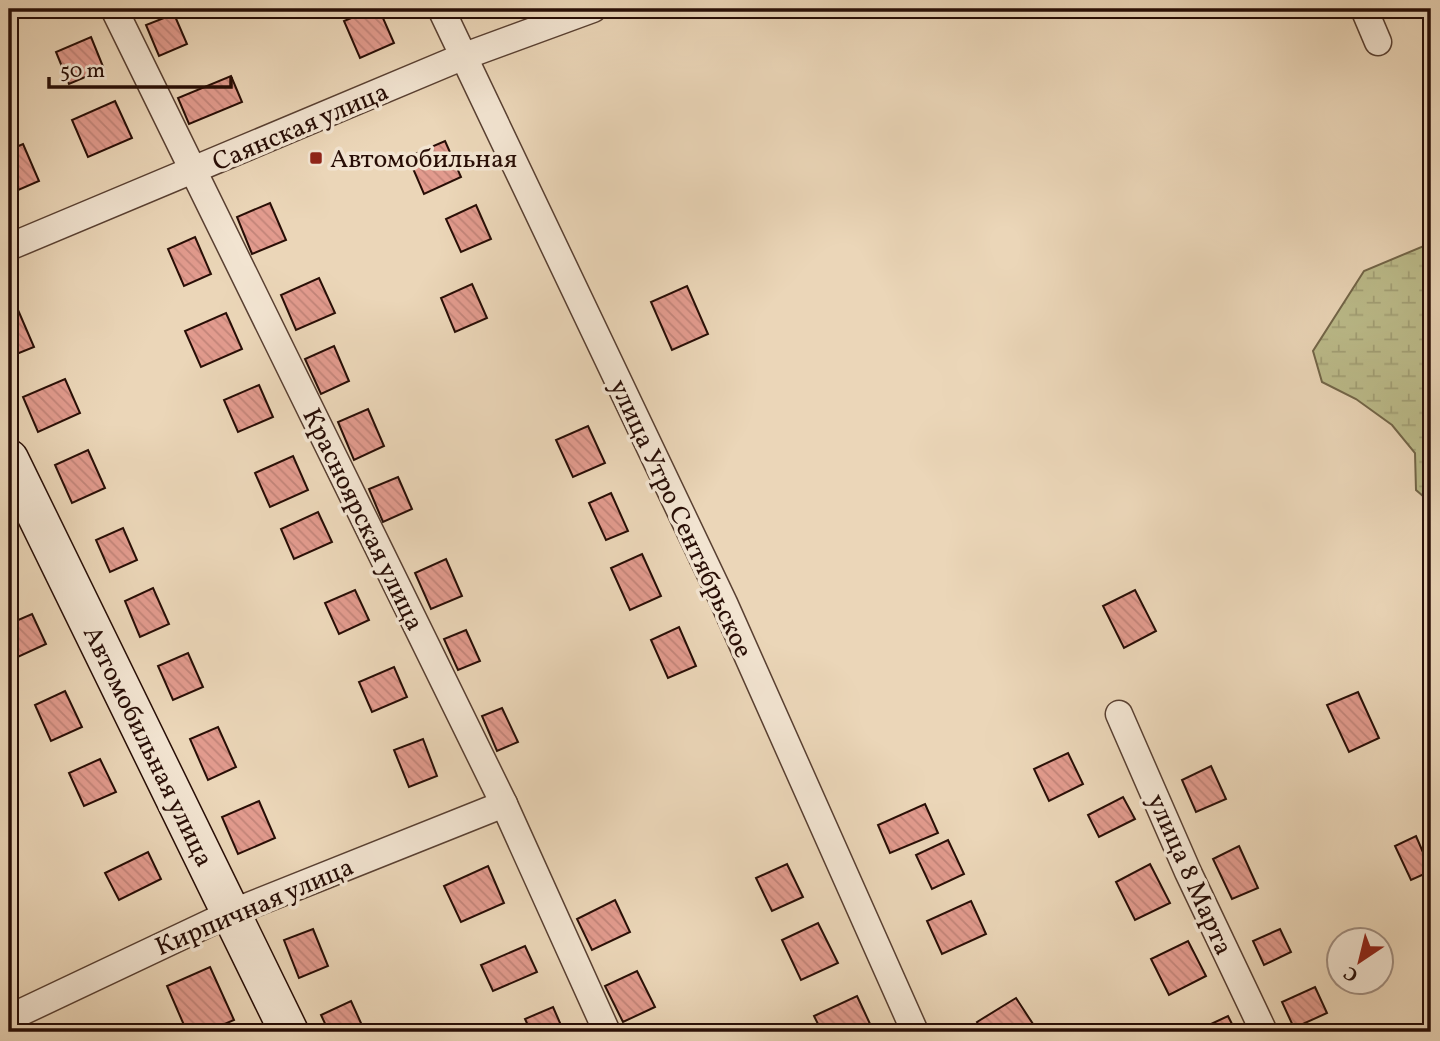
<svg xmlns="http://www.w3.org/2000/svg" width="1440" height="1041" viewBox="0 0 1440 1041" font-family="Vollkorn,serif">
	<defs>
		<pattern id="wetland-marsh" width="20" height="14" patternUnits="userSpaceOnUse" patternTransform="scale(1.75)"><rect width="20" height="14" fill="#bcbc8b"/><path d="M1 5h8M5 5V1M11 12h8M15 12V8" fill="none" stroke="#a2a076"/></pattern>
		<pattern id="building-back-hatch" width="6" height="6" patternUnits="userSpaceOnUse" patternTransform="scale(1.75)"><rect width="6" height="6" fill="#e29b8e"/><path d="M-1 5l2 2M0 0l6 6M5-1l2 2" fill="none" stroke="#c28479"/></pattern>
	</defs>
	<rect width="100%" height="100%" fill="#ebd6b8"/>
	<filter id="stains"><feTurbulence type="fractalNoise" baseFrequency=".00286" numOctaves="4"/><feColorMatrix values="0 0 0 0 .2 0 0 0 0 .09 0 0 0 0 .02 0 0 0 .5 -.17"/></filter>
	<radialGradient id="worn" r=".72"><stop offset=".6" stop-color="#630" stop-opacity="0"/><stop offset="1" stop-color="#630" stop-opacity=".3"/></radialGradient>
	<polygon fill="url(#wetland-marsh)" stroke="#726548" stroke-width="2" points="1431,243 1431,503 1416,490 1415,453 1392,425 1356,399 1322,382 1313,351 1364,271"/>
	<g fill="url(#building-back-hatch)" stroke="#280e06" stroke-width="2">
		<polygon points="373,9 379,9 394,43 360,58 344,21"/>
		<polygon points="174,14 187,44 159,56 146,25"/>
		<polygon points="91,37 104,69 69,84 56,52"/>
		<polygon points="231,76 242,102 189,124 178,98"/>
		<polygon points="115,101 132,138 88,157 72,120"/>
		<polygon points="445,141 461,177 424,194 408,157"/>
		<polygon points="23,144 39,181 9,194 9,150"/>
		<polygon points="270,203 286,240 252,254 237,217"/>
		<polygon points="476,205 491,239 461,252 446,219"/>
		<polygon points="195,237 211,274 184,286 168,249"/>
		<polygon points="319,278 335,313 296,330 281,295"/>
		<polygon points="472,284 487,318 455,332 441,298"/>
		<polygon points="687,286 708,334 672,350 651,302"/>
		<polygon points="18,310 34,347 9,357 9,313"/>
		<polygon points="226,313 242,349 201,367 185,331"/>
		<polygon points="334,346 349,381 321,394 305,359"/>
		<polygon points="65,379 80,413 38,432 23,397"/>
		<polygon points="259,385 273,417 238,432 224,400"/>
		<polygon points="368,409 384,446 354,460 338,422"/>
		<polygon points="588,426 605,463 573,477 556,440"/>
		<polygon points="88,450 105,488 72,503 55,465"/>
		<polygon points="293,456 308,490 270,507 255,473"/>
		<polygon points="398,477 412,509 383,522 369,489"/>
		<polygon points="611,493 628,531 606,540 589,503"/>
		<polygon points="318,512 332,542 294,559 281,529"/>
		<polygon points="123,528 137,560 110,572 96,540"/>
		<polygon points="642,554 661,596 630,610 611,568"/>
		<polygon points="446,559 462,596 431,609 415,573"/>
		<polygon points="9,568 17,588 9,591"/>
		<polygon points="153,588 169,624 140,637 125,601"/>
		<polygon points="355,590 369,620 339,634 325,603"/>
		<polygon points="1135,590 1156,631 1124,648 1103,606"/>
		<polygon points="32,614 46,644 9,661 9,624"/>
		<polygon points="679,627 696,666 668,678 651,640"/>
		<polygon points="466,630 480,661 458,670 444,639"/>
		<polygon points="188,653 203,687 173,700 158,666"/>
		<polygon points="394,667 407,697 372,712 359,682"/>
		<polygon points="65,691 82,727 51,741 35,705"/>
		<polygon points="1358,692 1379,738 1349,752 1327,705"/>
		<polygon points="502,708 518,742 497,751 482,716"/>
		<polygon points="218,727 236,767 208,780 190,739"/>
		<polygon points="423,739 437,776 409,787 394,750"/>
		<polygon points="1068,753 1083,784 1049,801 1034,769"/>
		<polygon points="100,759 116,792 84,806 69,773"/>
		<polygon points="1211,766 1226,799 1196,812 1182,780"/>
		<polygon points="1123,797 1135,819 1099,837 1088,815"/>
		<polygon points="259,801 275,838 238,854 222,817"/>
		<polygon points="925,804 938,833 890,853 878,825"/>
		<polygon points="1416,836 1431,871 1411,880 1395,846"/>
		<polygon points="948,840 964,874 932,889 916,855"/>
		<polygon points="1239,846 1258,888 1232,899 1213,859"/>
		<polygon points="148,852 161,879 119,900 105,873"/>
		<polygon points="787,864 803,897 772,911 756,878"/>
		<polygon points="1150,864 1170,903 1135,920 1116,882"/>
		<polygon points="488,866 504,903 461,922 444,886"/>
		<polygon points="615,900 630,932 592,950 577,919"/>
		<polygon points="971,901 986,934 942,954 927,921"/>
		<polygon points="818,923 838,963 801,980 782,940"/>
		<polygon points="313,929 328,966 299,978 284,940"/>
		<polygon points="1280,929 1291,952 1264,965 1253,941"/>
		<polygon points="1188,941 1206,976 1169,995 1151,959"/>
		<polygon points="525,946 537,972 493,991 481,965"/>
		<polygon points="210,967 234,1020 206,1032 187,1032 167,986"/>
		<polygon points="637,971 655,1007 623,1022 605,986"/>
		<polygon points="1315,987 1327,1013 1294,1028 1282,1002"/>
		<polygon points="857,996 871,1026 857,1032 822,1032 814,1016"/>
		<polygon points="1016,998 1033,1024 1020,1032 983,1032 977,1022"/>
		<polygon points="351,1001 365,1032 329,1032 321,1015"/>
		<polygon points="553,1007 564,1032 531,1032 525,1019"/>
		<polygon points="1228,1016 1236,1032 1194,1032"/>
	</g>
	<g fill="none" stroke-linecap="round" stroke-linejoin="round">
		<g stroke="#594032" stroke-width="29">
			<g id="street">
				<polyline points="114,9 504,804 607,1032"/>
				<polyline points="441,9 724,603 915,1032"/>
				<polyline points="1364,9 1378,42"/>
				<polyline points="9,247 462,57 593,9"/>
				<polyline points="1119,714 1188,872 1264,1032"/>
				<polyline points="9,1018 231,913 504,804"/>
			</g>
		</g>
		<g stroke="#280e06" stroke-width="41">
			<polyline id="secondary" points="9,459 289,1032"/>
		</g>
		<use href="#street" stroke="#f2e4d1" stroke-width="26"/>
		<use href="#secondary" stroke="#f2e4d1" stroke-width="38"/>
	</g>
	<rect fill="#8f2418" stroke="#f2e4d1" stroke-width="2.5" x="309" y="151" width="14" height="14" rx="3.5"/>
	<g text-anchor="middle" stroke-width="7" stroke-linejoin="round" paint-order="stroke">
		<g font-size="26" fill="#280e06" stroke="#f2e4d1">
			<text transform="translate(300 126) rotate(-23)" y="9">Саянская улица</text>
			<text transform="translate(682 518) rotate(65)" y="9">улица Утро Сентябрьское</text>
			<text transform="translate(364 519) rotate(64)" y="9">Красноярская улица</text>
			<text transform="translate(149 746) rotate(64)" y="9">Автомобильная улица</text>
			<text transform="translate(1191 874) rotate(66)" y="9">улица 8 Марта</text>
			<text transform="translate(254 906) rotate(-23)" y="9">Кирпичная улица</text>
		</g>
		<g font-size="26" fill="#280e06" stroke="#f2e4d1" text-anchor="start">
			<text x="330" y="167">Автомобильная</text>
		</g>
	</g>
	<rect width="1440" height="1041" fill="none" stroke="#ebd6b8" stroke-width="35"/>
	<rect x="10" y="10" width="1419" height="1020" fill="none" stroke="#280e06" stroke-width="3.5"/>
	<rect x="18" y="18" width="1405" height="1006" fill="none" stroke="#280e06" stroke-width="2"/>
	<g transform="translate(1360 961) rotate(215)"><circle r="33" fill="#f2e4d1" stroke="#a18e80" stroke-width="2"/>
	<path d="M0-5L12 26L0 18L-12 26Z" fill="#8f2418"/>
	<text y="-10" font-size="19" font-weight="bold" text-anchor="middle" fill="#280e06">С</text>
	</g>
	<path d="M49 77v10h182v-10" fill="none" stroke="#280e06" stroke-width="3.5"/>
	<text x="60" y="77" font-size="21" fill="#280e06" stroke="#f2e4d1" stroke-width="5" paint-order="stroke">50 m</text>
	<rect width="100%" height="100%" filter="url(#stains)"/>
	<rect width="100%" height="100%" fill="url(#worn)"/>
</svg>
